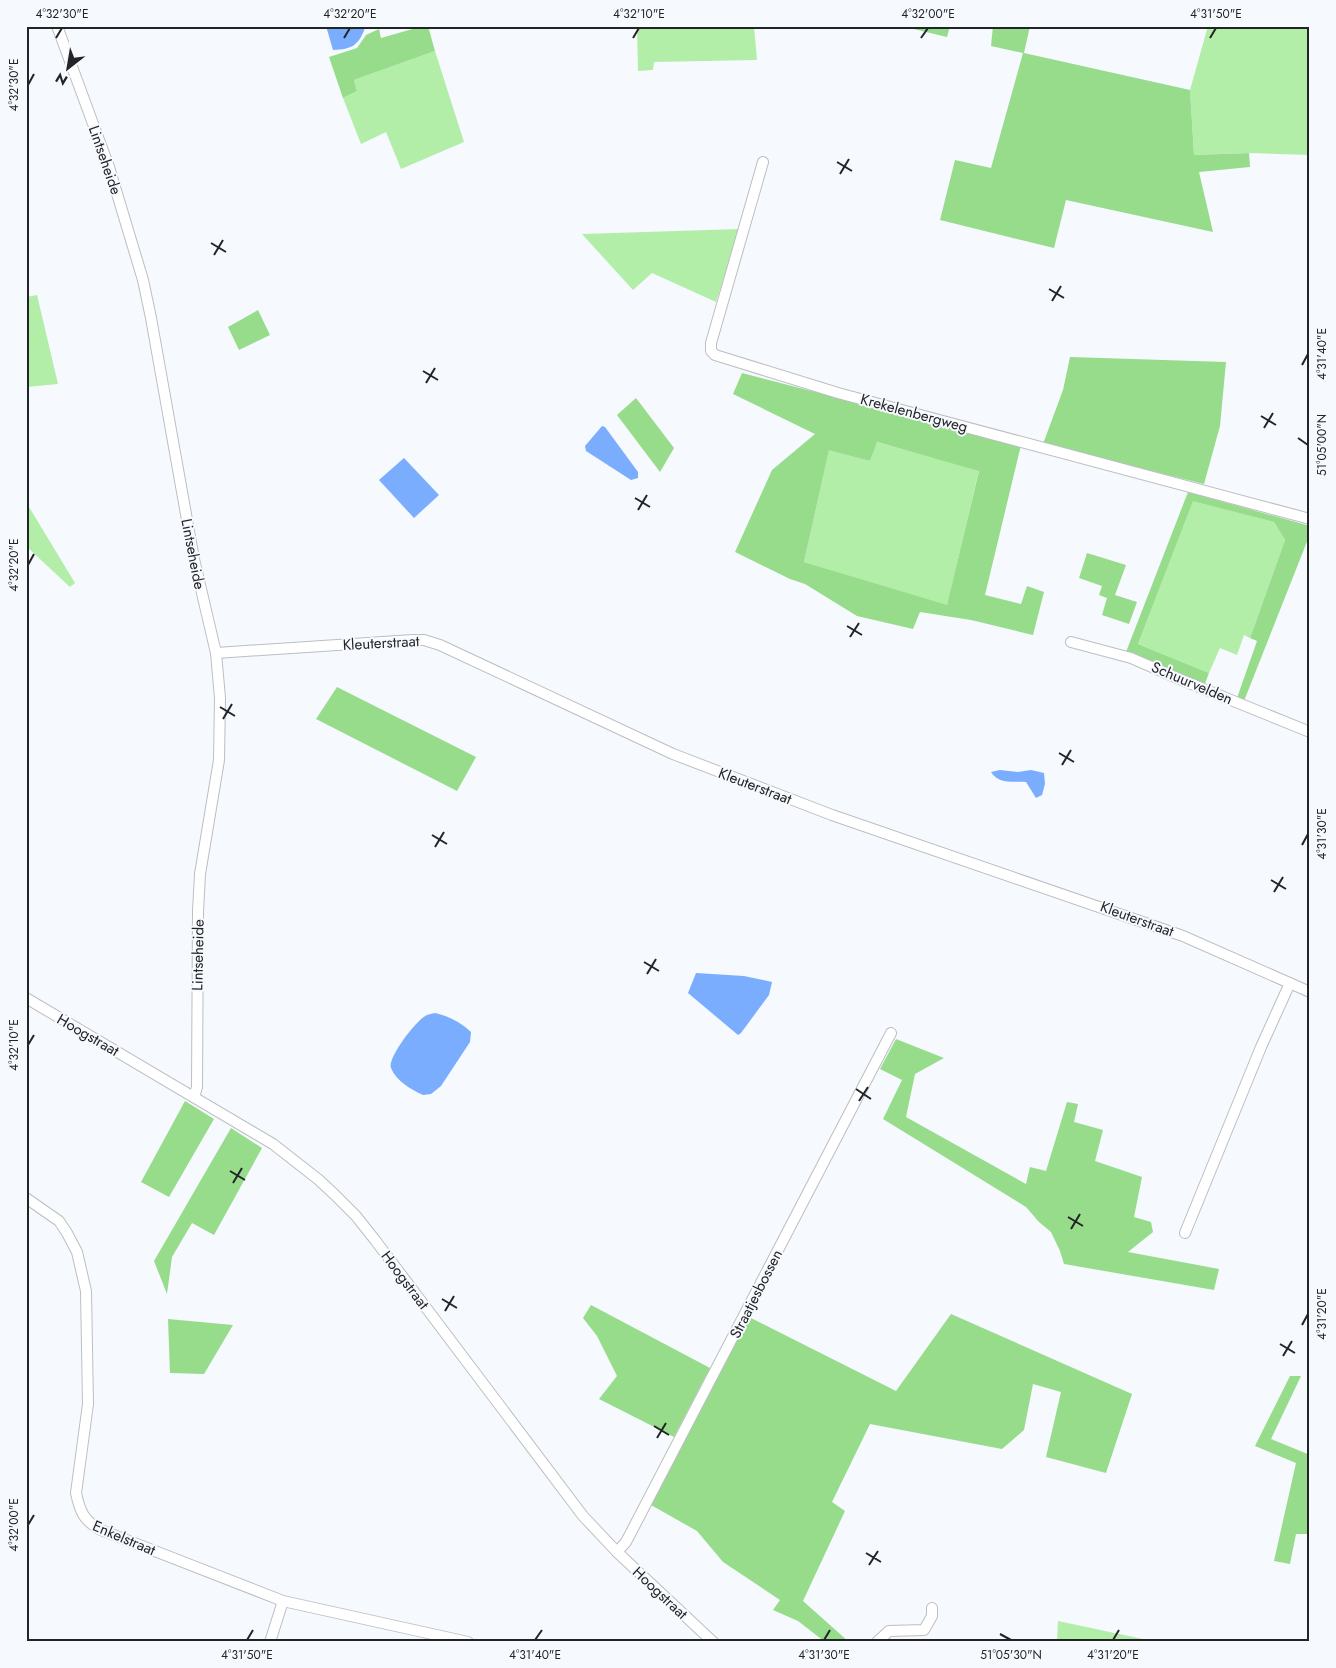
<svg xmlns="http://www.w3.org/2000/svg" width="1336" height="1668" viewBox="0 0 1336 1668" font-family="Jost,sans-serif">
	<rect width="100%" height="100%" fill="#f6f9fe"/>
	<g fill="#b3eea9">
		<polygon points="637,26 754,26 757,60 654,62 653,70 638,71"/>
		<polygon points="1208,26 1310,26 1310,155 1249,153 1194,155 1190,90"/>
		<polygon points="435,51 464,142 401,169 386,132 361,144 343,98 357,91 354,80"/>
		<polygon points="740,229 716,302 652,273 633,290 582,234"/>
		<polygon points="37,295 58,384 26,387 26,297"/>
		<polygon points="876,442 979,470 947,606 804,562 829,449 870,461"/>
		<polygon points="1193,500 1274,522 1285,540 1250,638 1244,635 1237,655 1220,648 1209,673 1138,644"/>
		<polygon points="26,502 75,583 70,587 26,546"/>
		<polygon points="1058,1621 1157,1642 1057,1642"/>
	</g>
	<g fill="#96dc8b" fill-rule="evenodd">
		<polygon points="423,26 428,26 435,51 354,80 357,91 343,98 329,57 357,48 366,35 379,29 381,38"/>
		<polygon points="901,26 950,26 947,37"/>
		<polygon points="993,26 1030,26 1024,53 1190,90 1194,155 1249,153 1250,167 1199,172 1213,232 1066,200 1054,248 940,220 955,160 991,168 1023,53 991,46"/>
		<polygon points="258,310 270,335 239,350 228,327"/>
		<polygon points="1070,357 1226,362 1220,426 1204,484 1043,444 1063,390"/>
		<path d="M742,373l279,72 -36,150 36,9 6,-18 17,6 -11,43 -62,-15 -51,-8 -7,17 -56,-13 -52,-32 -15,-5 -55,-27 37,-82 43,-36 -82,-40zM877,442l102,29 -32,134 -143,-43 25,-112 41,11z"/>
		<polygon points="636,398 674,448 660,472 617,415"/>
		<polygon points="1188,492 1310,526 1310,534 1244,701 1237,698 1257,641 1250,638 1285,540 1274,522 1193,501 1138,644 1209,673 1204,686 1126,652"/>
		<polygon points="1087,553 1126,565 1115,595 1137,602 1129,624 1102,615 1107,598 1099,595 1102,586 1079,578"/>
		<polygon points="337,687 476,757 457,791 316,719"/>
		<polygon points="896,1039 944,1058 915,1074 906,1117 1026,1184 1030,1167 1046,1171 1067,1102 1078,1104 1074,1122 1103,1130 1095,1161 1142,1177 1134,1217 1151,1222 1153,1232 1128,1252 1219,1269 1214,1290 1064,1264 1060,1251 1051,1232 1039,1222 1026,1207 883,1119 902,1080 880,1069"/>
		<polygon points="185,1101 214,1119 169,1197 141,1182"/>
		<polygon points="231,1128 262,1148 214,1235 192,1223 172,1257 167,1294 154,1261"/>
		<polygon points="591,1305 710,1368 674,1437 599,1399 617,1376 597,1336 583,1318"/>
		<polygon points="951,1314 1132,1394 1106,1473 1046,1457 1061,1392 1033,1384 1024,1430 1002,1449 870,1424 832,1502 845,1511 803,1601 849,1642 825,1642 798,1621 773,1610 780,1600 723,1562 697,1531 651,1505 749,1317 896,1391"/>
		<polygon points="168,1319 233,1325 204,1374 170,1373"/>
		<polygon points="1290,1376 1301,1376 1271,1439 1310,1455 1310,1534 1296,1534 1290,1564 1274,1561 1296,1463 1255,1446"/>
	</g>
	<g fill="#7badfe">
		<path d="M326,26h39v2c-7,18 -13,21 -32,22z"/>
		<polygon points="602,426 605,427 638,472 638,478 631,480 586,451 585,446"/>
		<polygon points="404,458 439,495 414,518 379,480"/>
		<path d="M1000,770l18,2 13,-2 13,3 1,11 -3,11 -6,3 -10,-16c-13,-1 -27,3 -35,-10z"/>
		<polygon points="696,973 744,976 772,982 769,995 741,1033 738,1035 688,993"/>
		<path d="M435,1013c14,3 25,9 36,19l-1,10 -29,44 -10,8 -8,1c-11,-5 -27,-14 -32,-27 -4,-10 26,-49 36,-53 2,-1 5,-1 8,-2z"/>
	</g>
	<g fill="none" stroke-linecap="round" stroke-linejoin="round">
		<g stroke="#bcbec3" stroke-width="12">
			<g id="minor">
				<polyline points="57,26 109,167 143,280 151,318 194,559 216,653 220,698 219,760 200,874 198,911 197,1087 194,1097"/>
				<polyline points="763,162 711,343 711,351 715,355 838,393 1310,519"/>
				<polyline points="1071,642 1131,658 1184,681 1310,732"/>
				<polyline points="216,653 413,640 424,640 440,645 673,754 832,815 1183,936 1310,992"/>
				<polyline points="26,998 273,1144 319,1180 335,1195 356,1216 375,1240 583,1516 617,1552 713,1642"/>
				<path d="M26,1198l33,23 8,12 10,19 9,39 2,113 -12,89c4,19 8,28 25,37l182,71 185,41"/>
				<polyline points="1185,1233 1261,1047 1290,983"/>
				<polyline points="617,1552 626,1542 891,1033"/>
				<polyline points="270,1642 283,1601"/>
				<polyline points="877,1642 889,1631 924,1630 932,1616 932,1608"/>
			</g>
		</g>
		<use href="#minor" stroke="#fff" stroke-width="10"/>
	</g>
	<path fill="none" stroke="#232426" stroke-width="2" d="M56,38l6,-10M344,38l6,-10M633,38l6,-10M921,38l7,-10M1210,38l6,-10M28,85l6,-11M837,162l15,9M840,174l9,-15M211,243l15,9M214,255l9,-15M1049,289l15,9M1052,301l9,-15M1302,365l6,-11M423,371l15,9M426,383l9,-15M1261,416l15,9M1264,428l9,-15M1298,438l10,7M635,498l15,9M638,510l9,-15M28,565l6,-11M847,626l15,9M850,637l9,-14M220,707l15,9M223,719l9,-15M1059,753l15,9M1062,765l9,-15M432,835l15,9M1302,845l6,-11M435,847l9,-15M1271,880l15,9M1274,892l9,-15M644,962l15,9M647,974l9,-15M28,1045l6,-10M856,1089l15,10M859,1101l9,-14M230,1171l15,9M233,1183l9,-15M1068,1217l15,9M1071,1229l9,-15M442,1299l15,9M445,1311l9,-15M1302,1325l6,-11M1280,1344l15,9M1283,1356l9,-15M654,1426l15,9M657,1438l9,-15M28,1525l6,-10M866,1553l15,9M869,1565l9,-14M1000,1634l11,6M247,1640l6,-10M535,1640l7,-10M824,1640l6,-10M1113,1640l6,-10"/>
	<g text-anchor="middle" stroke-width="4" stroke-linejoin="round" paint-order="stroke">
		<g font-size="15" fill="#232426" stroke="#f6f9fe">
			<text transform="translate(105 160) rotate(71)" y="5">Lintseheide</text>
			<text transform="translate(914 413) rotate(15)" y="5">Krekelenbergweg</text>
			<text transform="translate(193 554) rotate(79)" y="5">Lintseheide</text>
			<text transform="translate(381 643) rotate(-3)" y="5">Kleuterstraat</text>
			<text transform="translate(1192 683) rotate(23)" y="5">Schuurvelden</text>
			<text transform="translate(755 786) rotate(21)" y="5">Kleuterstraat</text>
			<text transform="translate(1137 919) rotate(20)" y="5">Kleuterstraat</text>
			<text transform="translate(198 955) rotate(-89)" y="5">Lintseheide</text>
			<text transform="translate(88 1035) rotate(30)" y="5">Hoogstraat</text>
			<text transform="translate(405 1280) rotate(53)" y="5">Hoogstraat</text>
			<text transform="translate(756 1294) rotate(-63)" y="5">Straatjesbossen</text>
			<text transform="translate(124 1538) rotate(23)" y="5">Enkelstraat</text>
			<text transform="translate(660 1593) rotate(43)" y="5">Hoogstraat</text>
		</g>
	</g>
	<rect width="1336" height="1668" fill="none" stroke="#f6f9fe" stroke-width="55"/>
	<g transform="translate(68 68) rotate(211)" stroke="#f6f9fe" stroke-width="4" paint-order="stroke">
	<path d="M0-4L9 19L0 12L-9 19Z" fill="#232426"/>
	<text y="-8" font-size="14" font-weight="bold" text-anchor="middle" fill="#232426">N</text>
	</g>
	<rect x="28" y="28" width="1280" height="1612" fill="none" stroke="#232426" stroke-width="2"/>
	<g font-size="12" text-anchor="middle" fill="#232426">
		<text x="62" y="18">4°32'30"E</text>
		<text x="350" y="18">4°32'20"E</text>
		<text x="639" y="18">4°32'10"E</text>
		<text x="928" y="18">4°32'00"E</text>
		<text x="1216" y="18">4°31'50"E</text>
		<text transform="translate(14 85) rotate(-90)" y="4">4°32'30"E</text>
		<text transform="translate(1322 354) rotate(-90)" y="4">4°31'40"E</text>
		<text transform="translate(1322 445) rotate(-90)" y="4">51°05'00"N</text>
		<text transform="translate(14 565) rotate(-90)" y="4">4°32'20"E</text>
		<text transform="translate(1322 834) rotate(-90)" y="4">4°31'30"E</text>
		<text transform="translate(14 1045) rotate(-90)" y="4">4°32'10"E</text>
		<text transform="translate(1322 1314) rotate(-90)" y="4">4°31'20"E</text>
		<text transform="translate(14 1525) rotate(-90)" y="4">4°32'00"E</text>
		<text x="247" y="1659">4°31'50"E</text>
		<text x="535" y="1659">4°31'40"E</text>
		<text x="824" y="1659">4°31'30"E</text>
		<text x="1011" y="1659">51°05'30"N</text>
		<text x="1113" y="1659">4°31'20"E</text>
	</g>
</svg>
